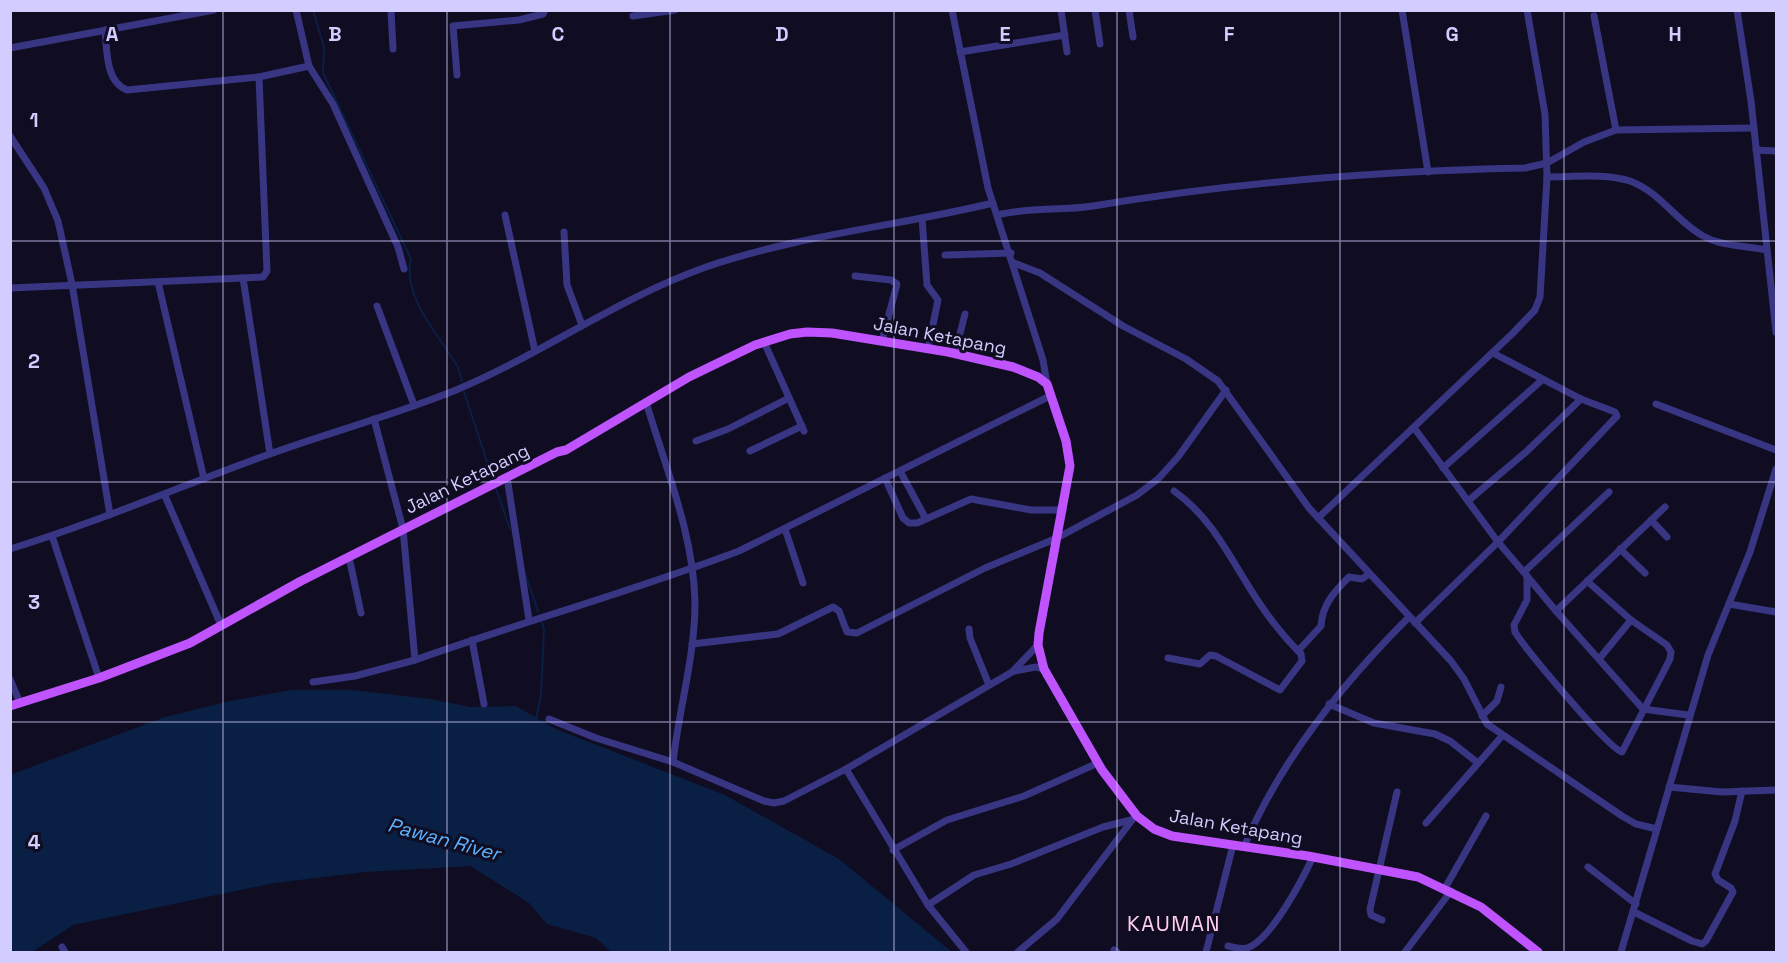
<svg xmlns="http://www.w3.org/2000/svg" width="1787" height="963" viewBox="0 0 1787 963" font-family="'Space Grotesk',sans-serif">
	<rect width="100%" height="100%" fill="#100c22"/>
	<polygon fill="#091f44" points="292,690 353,690 430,699 471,707 516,706 558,730 725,795 839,859 952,952 611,952 596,938 547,924 529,903 470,866 366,872 274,883 73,925 32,952 11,952 10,775 165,717 230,701"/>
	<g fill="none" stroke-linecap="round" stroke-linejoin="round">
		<g stroke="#091f44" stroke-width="2">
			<path d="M313,10l11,37 -1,26 88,186c-9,37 28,77 47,108l4,14"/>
			<polyline points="464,392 492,477"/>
			<polyline points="496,489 510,529"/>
			<polyline points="526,576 538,611"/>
			<polyline points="536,720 541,695 544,629 542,622"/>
		</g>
		<g stroke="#383583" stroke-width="7">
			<polyline points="296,10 309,66 333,104 398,247 404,269"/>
			<polyline points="391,10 393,49"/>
			<polyline points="952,10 988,188 1043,360 1047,384"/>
			<polyline points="1061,10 1067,52"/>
			<polyline points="1095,10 1100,44"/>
			<polyline points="1129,10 1133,37"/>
			<polyline points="1402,10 1428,172"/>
			<polyline points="1737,10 1751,101 1776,332"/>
			<polyline points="633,16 675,10"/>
			<polyline points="1594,16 1616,130"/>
			<path d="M105,30c2,19 0,52 22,60l132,-13"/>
			<polyline points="10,48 214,10"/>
			<polyline points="960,52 1065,35"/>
			<polyline points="457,75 453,26 519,20 543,14 545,10"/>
			<polyline points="10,136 44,188 58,221 72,284 110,515"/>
			<polyline points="1756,150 1776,151"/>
			<path d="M1547,177c26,0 58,-4 83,4 30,11 46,40 73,55 18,10 44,10 63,14"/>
			<polyline points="505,215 535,351"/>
			<path d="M997,215c32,-8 64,-4 96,-9 142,-24 288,-35 432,-38l22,-5 37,-21 32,-12 138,-2"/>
			<polyline points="922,218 927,285 938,300 928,349"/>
			<polyline points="564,232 567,285 582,325"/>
			<polyline points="945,255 1011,253"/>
			<polyline points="1014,263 1040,273 1123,326 1186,359 1218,381 1309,508 1451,661 1464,679 1487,724 1622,816 1636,824 1657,829"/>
			<polyline points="855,276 891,280 897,284 882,341"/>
			<polyline points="243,278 263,277 267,271 259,77 309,66"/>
			<polyline points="158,282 204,479"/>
			<polyline points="10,288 243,278 270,454"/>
			<polyline points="377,306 414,405"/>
			<polyline points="764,342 804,431"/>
			<polyline points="955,353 965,314"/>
			<path d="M646,402c19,64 48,133 49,201 0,53 -16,106 -22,159"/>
			<polyline points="1656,404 1776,450"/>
			<path d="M374,419l29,110 12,131c107,-38 218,-69 324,-109l311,-155"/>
			<path d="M1415,429l83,113 29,34v24l-13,25 1,7c11,18 93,116 107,120l48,-93 1,-7 -4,-7 -36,-25 -44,-39"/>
			<polyline points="696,441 728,429 789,398"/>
			<polyline points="750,451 802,426"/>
			<polyline points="1443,468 1542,380"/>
			<polyline points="900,471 926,519"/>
			<polyline points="507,477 529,620"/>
			<polyline points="885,478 903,518 909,523 917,523 971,499 1031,510 1063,510"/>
			<polyline points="165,496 221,625"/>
			<polyline points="1468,501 1526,452 1581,399"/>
			<polyline points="1665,507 1556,611 1643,709 1688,715"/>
			<polyline points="1318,518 1513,333 1535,310 1540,297 1547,177 1545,114 1527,10"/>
			<polyline points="1651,520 1667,537"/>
			<polyline points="785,529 803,583"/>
			<polyline points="52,536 99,678"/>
			<path d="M10,549c88,-27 171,-63 257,-94 63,-23 128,-40 189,-65 86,-36 162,-92 250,-123 93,-32 192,-41 287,-64"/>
			<polyline points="1620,549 1645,573"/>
			<polyline points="349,557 361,613"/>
			<polyline points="1524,572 1609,492"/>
			<polyline points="1527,576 1556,611"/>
			<polyline points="1729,604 1776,612"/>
			<polyline points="1415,623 1498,542 1617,416 1615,412 1581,399 1493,353"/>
			<polyline points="969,629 970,638 989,685"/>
			<polyline points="472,640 484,704"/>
			<polyline points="692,644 778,634 833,607 839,611 847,632 857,633 985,568 1057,538 1137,495 1158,479 1178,457 1226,390"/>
			<path d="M1298,651l23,-25c1,-21 13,-34 28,-49l13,2 7,-5"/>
			<path d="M1168,658l32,6 10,-9 6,1 64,34 22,-29 -1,-7c-15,-15 -29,-32 -41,-50 -28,-41 -45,-84 -86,-113"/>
			<polyline points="1599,659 1631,620"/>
			<polyline points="1015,671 1036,667 1044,669"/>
			<polyline points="10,679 20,703"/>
			<polyline points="313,682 355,676 415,660"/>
			<polyline points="1329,704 1374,723 1435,734 1450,741 1478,763"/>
			<polyline points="1482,716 1497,701 1501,687"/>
			<polyline points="549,719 596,738 673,762 764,801 774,803 784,801 846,769 1012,672 1038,645"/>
			<polyline points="846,769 928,905 966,952"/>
			<polyline points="1669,787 1722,792 1776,790"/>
			<polyline points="1426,823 1502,736"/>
			<path d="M1244,847c36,-87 99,-164 165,-230"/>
			<polyline points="893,850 947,820 1024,796 1098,763"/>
			<polyline points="1588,867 1636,904"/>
			<polyline points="1445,888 1486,816"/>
			<polyline points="928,905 974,875 1011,864 1103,827 1131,820"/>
			<polyline points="1634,912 1692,941 1702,944 1706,941 1733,892 1731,888 1718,880 1715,874 1735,821 1742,791"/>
			<polyline points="1382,920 1371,915 1370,909 1397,792"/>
			<path d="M1228,946c6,1 13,4 19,2 24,-8 55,-68 66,-91"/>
			<polyline points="62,947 65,952"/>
			<polyline points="1114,950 1117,952"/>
			<polyline points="1018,952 1057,919 1133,819"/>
			<polyline points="1206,952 1233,845"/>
			<polyline points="1405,952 1451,891"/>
			<polyline points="1621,952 1708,655 1750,552 1776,469"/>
		</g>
		<polyline stroke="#bf54ff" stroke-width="9" points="10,706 99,678 190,643 301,581 557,452 566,450 689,377 755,345 790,334 807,332 832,333 948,352 1013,367 1038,377 1047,384 1066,441 1070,466 1039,633 1038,645 1044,669 1102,770 1137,816 1154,829 1172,836 1308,856 1418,877 1481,907 1538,952"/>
	</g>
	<path fill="none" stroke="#d3cdff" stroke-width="1.5" stroke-opacity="0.55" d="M223,10v942M447,10v942M670,10v942M894,10v942M1117,10v942M1340,10v942M1564,10v942M10,241h1766M10,482h1766M10,722h1766"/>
	<g text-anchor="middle" stroke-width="6" stroke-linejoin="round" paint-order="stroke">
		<g font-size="18" fill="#d3cdff" stroke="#100c22">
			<text transform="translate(940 336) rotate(11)" y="6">Jalan Ketapang</text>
			<text transform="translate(467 479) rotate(-26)" y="6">Jalan Ketapang</text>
			<text transform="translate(1236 827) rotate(10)" y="6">Jalan Ketapang</text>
		</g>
		<g font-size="20" font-style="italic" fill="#5bb4ff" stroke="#100c22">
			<text transform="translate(444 839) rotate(15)" y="7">Pawan River</text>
		</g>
		<g font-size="21" letter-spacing="1.5" fill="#ffcfee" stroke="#100c22">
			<text x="1174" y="931">KAUMAN</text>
		</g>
	</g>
	<g font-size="20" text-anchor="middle" font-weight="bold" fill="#d3cdff" stroke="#100c22" stroke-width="6" stroke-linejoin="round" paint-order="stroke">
		<text x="112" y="41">A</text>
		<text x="335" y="41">B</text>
		<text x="558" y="41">C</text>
		<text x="782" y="41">D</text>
		<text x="1005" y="41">E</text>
		<text x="1229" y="41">F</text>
		<text x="1452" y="41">G</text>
		<text x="1675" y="41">H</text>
		<text x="34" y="127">1</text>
		<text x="34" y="368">2</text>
		<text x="34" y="609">3</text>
		<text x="34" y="849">4</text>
	</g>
	<rect width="1787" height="963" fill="none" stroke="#d3cdff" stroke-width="24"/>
</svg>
